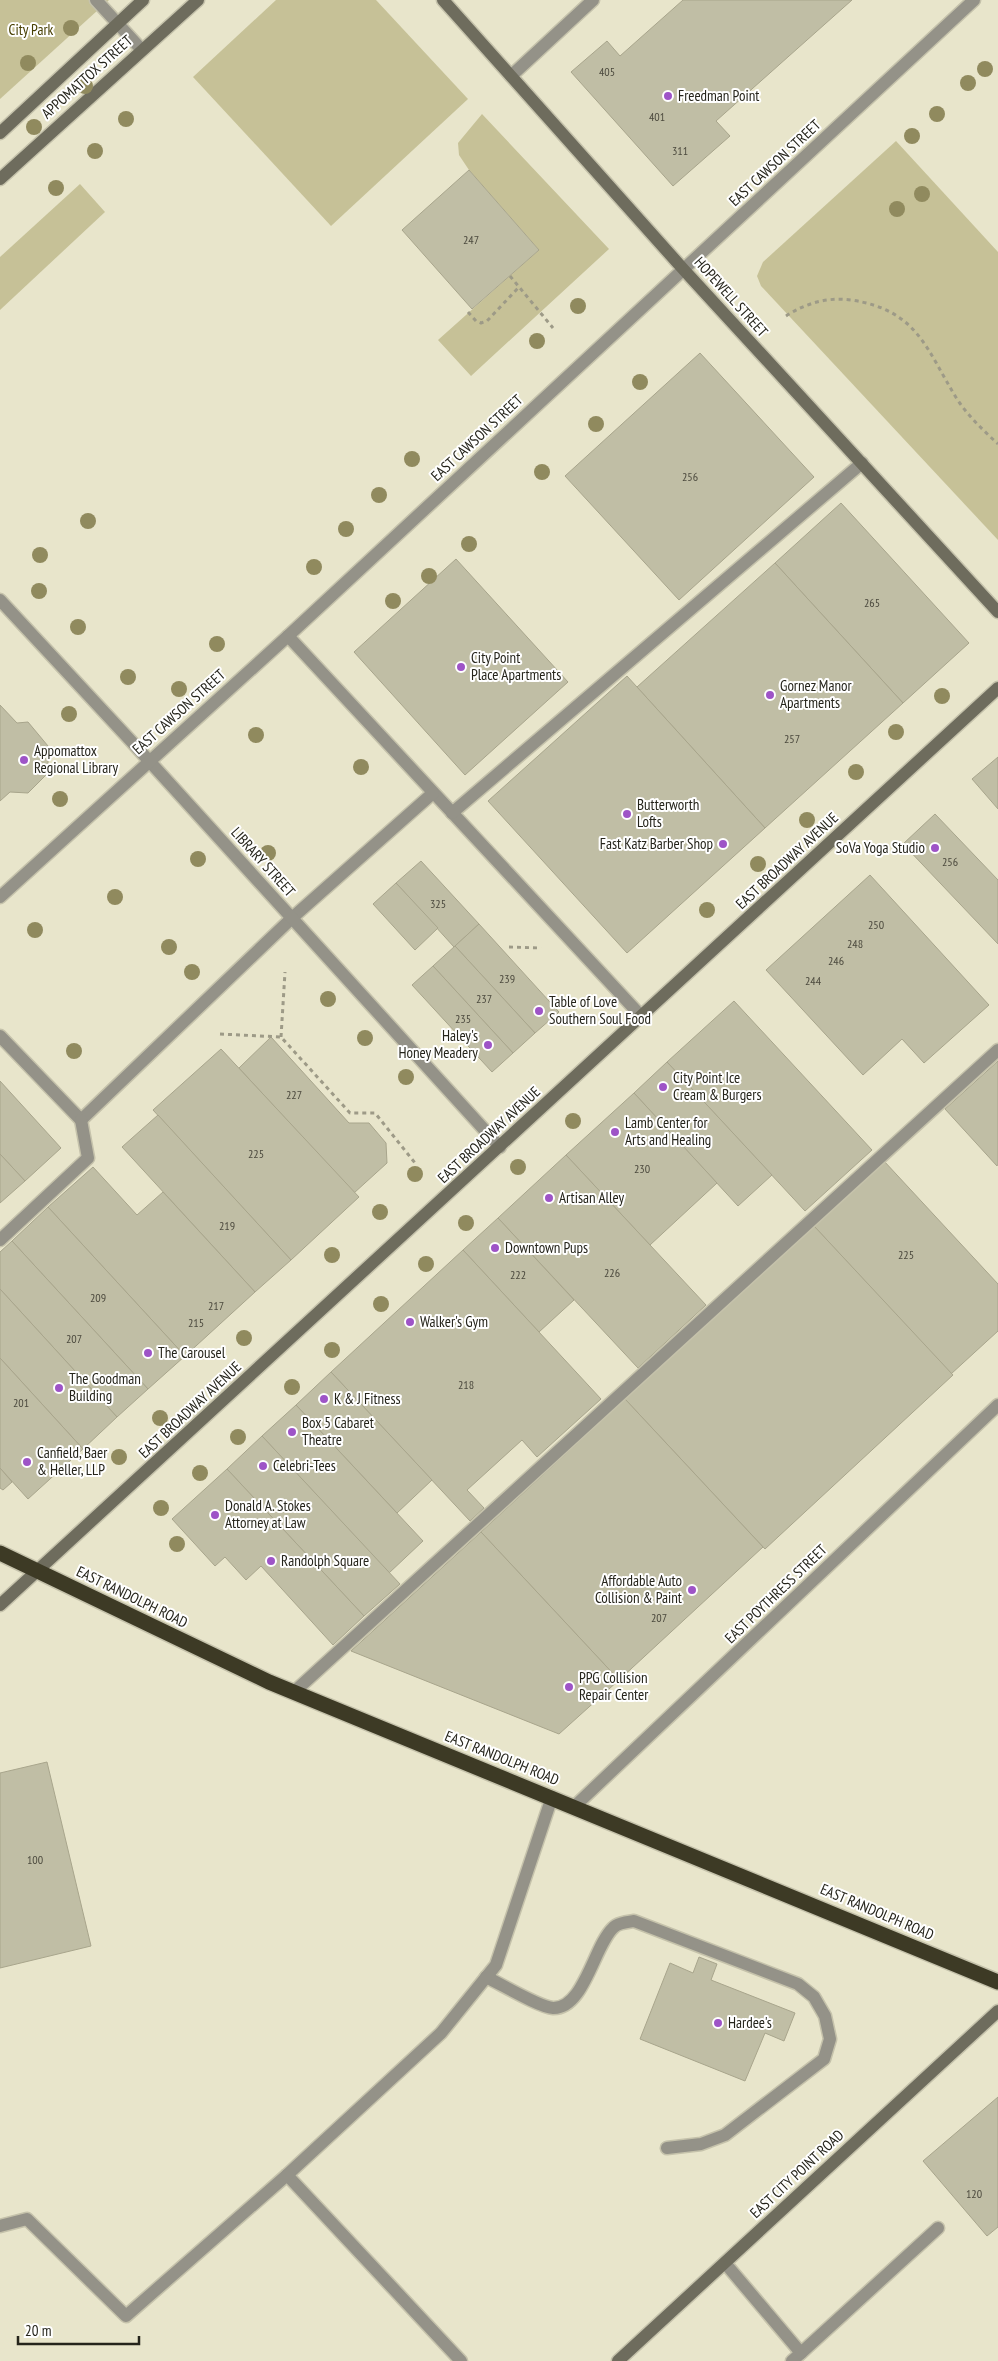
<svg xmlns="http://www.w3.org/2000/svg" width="998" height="2361" viewBox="0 0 998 2361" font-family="'PT Sans Narrow',sans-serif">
	<rect width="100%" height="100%" fill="#e8e5cb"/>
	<g fill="#c6c197">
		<polygon points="0,0 109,0 0,99"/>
		<polygon points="276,0 376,0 468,99 331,226 193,77"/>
		<polygon points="482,114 609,249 471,376 438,340 539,250 469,170 459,155 458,143"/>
		<polygon points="896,141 998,252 998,540 761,286 757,276 763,262"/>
		<polygon points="80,184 105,212 0,310 0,257"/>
	</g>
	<g fill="#c0bea5" stroke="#a8a58c">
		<polygon points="683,0 852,0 716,121 730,136 673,186 571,72 607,41 620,56"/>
		<polygon points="469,170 539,250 472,309 402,230"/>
		<polygon points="700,353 814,477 679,600 565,476"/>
		<polygon points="841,503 969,643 903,703 775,563"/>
		<polygon points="456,559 568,682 465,775 354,652"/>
		<polygon points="775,563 903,703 765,828 637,687"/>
		<polygon points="627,676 765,828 627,953 488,801"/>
		<polygon points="0,705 17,723 28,722 48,746 48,773 28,793 10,792 0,801"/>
		<polygon points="998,757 998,809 972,779"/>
		<polygon points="935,814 998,880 998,944 903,844"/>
		<polygon points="421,861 479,924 454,947 396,883"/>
		<polygon points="870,875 989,1005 924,1063 902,1039 863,1075 766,970"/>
		<polygon points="396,883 438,928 415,950 373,904"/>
		<polygon points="479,924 559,1012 535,1033 455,946"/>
		<polygon points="455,946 535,1033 513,1053 433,966"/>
		<polygon points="433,966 513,1053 492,1072 412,985"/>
		<polygon points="734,1001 872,1150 805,1211 667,1062"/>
		<polygon points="271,1037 349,1123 369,1123 386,1143 387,1163 354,1193 239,1068"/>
		<polygon points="221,1049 359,1197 291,1260 153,1110"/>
		<polygon points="998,1061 998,1164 997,1166 945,1109"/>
		<polygon points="667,1062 772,1175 738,1206 634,1093"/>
		<polygon points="0,1081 61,1148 25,1181 0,1154"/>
		<polygon points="634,1093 717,1183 650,1245 566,1155"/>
		<polygon points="158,1115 291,1260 255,1292 122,1147"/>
		<polygon points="0,1154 25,1181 0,1203"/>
		<polygon points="566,1155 706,1305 638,1368 498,1218"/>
		<polygon points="884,1161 998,1284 998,1331 951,1374 814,1226"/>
		<polygon points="93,1167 137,1215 163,1192 255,1292 185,1356 48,1207"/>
		<polygon points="48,1207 185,1356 148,1389 12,1241"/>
		<polygon points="498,1218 574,1300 539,1332 463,1250"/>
		<polygon points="814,1226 953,1375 765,1549 625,1399"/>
		<polygon points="12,1241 148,1389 117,1417 0,1289 0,1252"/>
		<polygon points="463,1250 601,1399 537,1457 522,1440 467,1490 484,1508 470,1521 331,1372"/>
		<polygon points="0,1289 117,1417 83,1449 0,1358"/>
		<polygon points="0,1358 83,1449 28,1499 0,1468"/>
		<polygon points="331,1372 432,1480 397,1513 296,1405"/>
		<polygon points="625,1399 763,1547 619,1680 481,1532"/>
		<polygon points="296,1405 423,1541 389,1573 262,1436"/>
		<polygon points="262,1436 400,1584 364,1616 227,1469"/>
		<polygon points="0,1468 12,1482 3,1490 0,1488"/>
		<polygon points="227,1469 364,1616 333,1645 261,1566 246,1580 225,1557 215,1566 172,1519"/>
		<polygon points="481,1532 619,1680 559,1734 351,1651"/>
		<polygon points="47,1762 91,1946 0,1968 0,1773"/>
		<polygon points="699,1957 717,1964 711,1980 795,2013 784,2041 765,2033 745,2081 640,2039 670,1963 693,1973"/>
		<polygon points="998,2097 998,2227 987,2236 923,2161"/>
	</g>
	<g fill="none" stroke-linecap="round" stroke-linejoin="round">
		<g stroke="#c5c2ab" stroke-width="15">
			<g id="lane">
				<polyline points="96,0 141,49"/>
				<polyline points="511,76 593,0"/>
				<polyline points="288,636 642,1017"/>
				<polyline points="452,813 862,463"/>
				<polyline points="0,1036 81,1120 292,918 433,793"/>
				<polyline points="0,1240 88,1158 81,1120"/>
				<polyline points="294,1692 998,1050"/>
				<path d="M486,1977c15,7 53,30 67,31 31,1 41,-62 60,-80 4,-5 15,-6 21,-7l164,63 16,13 11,19 5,23 -6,20 -99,76 -24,9 -34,4"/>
				<polyline points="287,2175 461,2361"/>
				<polyline points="0,2226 27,2219 126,2316 287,2175 441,2033 496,1965 552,1797"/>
				<polyline points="725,2263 801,2353 792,2361"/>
				<polyline points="801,2353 938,2228"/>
			</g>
		</g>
		<g stroke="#c5c2ab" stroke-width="15">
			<g id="street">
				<polyline points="0,600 131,741 500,1147"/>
				<polyline points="0,897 288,636 974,0"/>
				<polyline points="575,1806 998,1405"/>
			</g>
		</g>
		<g stroke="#c5c2ab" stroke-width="15">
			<g id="secondary">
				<polyline points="443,0 684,270 998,612"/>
				<polyline points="0,133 143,0"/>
				<polyline points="0,179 198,0"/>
				<polyline points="0,1605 998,688"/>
				<polyline points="618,2361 998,2011"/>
			</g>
		</g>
		<g stroke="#c5c2ab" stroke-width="18">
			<polyline id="highway" points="0,1553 269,1682 998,1982"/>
		</g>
		<g stroke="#9d9a87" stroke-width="3" stroke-dasharray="4 4" stroke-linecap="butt">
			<polyline points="510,276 553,328"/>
			<polyline points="468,312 476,321 481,323 487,321 519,287"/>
			<path d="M786,316c20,-13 41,-19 65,-16 67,10 75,49 106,99 11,17 26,31 41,45"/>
			<polyline points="509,947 541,948"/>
			<polyline points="220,1034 281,1037 350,1113 375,1113 415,1163"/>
			<polyline points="281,1037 285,972"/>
		</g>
		<use href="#lane" stroke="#949288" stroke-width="12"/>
		<use href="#street" stroke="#949288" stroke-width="12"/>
		<use href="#secondary" stroke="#6e6c5d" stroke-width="12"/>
		<use href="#highway" stroke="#3d3a25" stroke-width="15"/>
	</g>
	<g fill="#908a5e">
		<circle cx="71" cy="28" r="8"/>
		<circle cx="28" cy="63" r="8"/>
		<circle cx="985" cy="69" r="8"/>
		<circle cx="968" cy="83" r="8"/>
		<circle cx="85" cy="86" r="8"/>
		<circle cx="937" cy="114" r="8"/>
		<circle cx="126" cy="119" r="8"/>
		<circle cx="34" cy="127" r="8"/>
		<circle cx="912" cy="136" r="8"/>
		<circle cx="95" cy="151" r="8"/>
		<circle cx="56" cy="188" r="8"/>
		<circle cx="922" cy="194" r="8"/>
		<circle cx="897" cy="209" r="8"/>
		<circle cx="578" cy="306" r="8"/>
		<circle cx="537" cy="341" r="8"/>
		<circle cx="640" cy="382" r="8"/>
		<circle cx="596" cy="424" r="8"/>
		<circle cx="412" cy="459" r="8"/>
		<circle cx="542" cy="472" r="8"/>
		<circle cx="379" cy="495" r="8"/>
		<circle cx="88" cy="521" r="8"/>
		<circle cx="346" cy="529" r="8"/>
		<circle cx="469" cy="544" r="8"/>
		<circle cx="40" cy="555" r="8"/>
		<circle cx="314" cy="567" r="8"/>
		<circle cx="429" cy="576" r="8"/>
		<circle cx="39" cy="591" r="8"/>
		<circle cx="393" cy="601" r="8"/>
		<circle cx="78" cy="627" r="8"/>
		<circle cx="217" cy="644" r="8"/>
		<circle cx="128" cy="677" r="8"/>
		<circle cx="179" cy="689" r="8"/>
		<circle cx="942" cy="696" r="8"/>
		<circle cx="69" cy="714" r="8"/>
		<circle cx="896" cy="732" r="8"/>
		<circle cx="256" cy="735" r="8"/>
		<circle cx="361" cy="767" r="8"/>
		<circle cx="856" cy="772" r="8"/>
		<circle cx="60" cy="799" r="8"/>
		<circle cx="807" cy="820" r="8"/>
		<circle cx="268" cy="853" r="8"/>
		<circle cx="198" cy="859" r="8"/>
		<circle cx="758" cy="864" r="8"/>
		<circle cx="115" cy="897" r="8"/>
		<circle cx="707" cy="910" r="8"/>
		<circle cx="35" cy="930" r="8"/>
		<circle cx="169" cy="947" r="8"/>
		<circle cx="192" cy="972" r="8"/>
		<circle cx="328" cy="999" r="8"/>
		<circle cx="365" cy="1038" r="8"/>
		<circle cx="74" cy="1051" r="8"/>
		<circle cx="406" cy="1077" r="8"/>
		<circle cx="573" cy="1121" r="8"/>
		<circle cx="518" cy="1167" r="8"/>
		<circle cx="415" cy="1174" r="8"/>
		<circle cx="380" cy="1212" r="8"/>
		<circle cx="466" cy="1223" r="8"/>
		<circle cx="332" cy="1255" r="8"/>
		<circle cx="426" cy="1264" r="8"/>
		<circle cx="381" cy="1304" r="8"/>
		<circle cx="244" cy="1338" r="8"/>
		<circle cx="332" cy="1350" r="8"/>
		<circle cx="292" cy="1387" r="8"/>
		<circle cx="160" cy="1418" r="8"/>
		<circle cx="238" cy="1437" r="8"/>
		<circle cx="119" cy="1457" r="8"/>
		<circle cx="200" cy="1473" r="8"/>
		<circle cx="161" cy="1508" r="8"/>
		<circle cx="177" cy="1544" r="8"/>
	</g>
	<g fill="#9e54c7" stroke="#fff" stroke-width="2">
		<circle cx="668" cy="96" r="5"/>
		<circle cx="461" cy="667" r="5"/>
		<circle cx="770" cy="695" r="5"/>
		<circle cx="24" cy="760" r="5"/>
		<circle cx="627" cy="814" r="5"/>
		<circle cx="723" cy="844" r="5"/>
		<circle cx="935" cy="848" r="5"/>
		<circle cx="539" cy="1011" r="5"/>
		<circle cx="488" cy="1045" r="5"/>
		<circle cx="663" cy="1087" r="5"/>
		<circle cx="615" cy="1132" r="5"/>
		<circle cx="549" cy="1198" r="5"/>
		<circle cx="495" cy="1248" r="5"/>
		<circle cx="410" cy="1322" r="5"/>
		<circle cx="148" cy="1353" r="5"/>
		<circle cx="59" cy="1388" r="5"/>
		<circle cx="324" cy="1399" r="5"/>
		<circle cx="292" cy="1432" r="5"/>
		<circle cx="27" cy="1462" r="5"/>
		<circle cx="263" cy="1466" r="5"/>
		<circle cx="215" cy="1515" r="5"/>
		<circle cx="271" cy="1561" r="5"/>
		<circle cx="692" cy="1590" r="5"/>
		<circle cx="569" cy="1687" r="5"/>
		<circle cx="718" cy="2023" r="5"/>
	</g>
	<g text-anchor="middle" stroke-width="4" stroke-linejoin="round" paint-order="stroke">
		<g font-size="12" fill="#4c4a3e">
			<text x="607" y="76">405</text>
			<text x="657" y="121">401</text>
			<text x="680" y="155">311</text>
			<text x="471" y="244">247</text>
			<text x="690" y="481">256</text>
			<text x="872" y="607">265</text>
			<text x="792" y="743">257</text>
			<text x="950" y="866">256</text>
			<text x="438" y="908">325</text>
			<text x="876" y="929">250</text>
			<text x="855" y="948">248</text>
			<text x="836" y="965">246</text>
			<text x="507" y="983">239</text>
			<text x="813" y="985">244</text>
			<text x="484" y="1003">237</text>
			<text x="463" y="1023">235</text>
			<text x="294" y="1099">227</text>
			<text x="256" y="1158">225</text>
			<text x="642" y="1173">230</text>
			<text x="227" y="1230">219</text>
			<text x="906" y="1259">225</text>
			<text x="612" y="1277">226</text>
			<text x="518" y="1279">222</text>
			<text x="98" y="1302">209</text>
			<text x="216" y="1310">217</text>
			<text x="196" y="1327">215</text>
			<text x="74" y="1343">207</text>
			<text x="466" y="1389">218</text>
			<text x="21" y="1407">201</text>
			<text x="659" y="1622">207</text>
			<text x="35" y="1864">100</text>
			<text x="974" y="2198">120</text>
		</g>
		<g font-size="15" fill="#484004" stroke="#fff">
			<text x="31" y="35">City Park</text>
		</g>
		<g font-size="15" fill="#25241b" stroke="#fff">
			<text transform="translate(87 77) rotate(-42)" y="5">APPOMATTOX STREET</text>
			<text transform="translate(775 163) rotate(-43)" y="5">EAST CAWSON STREET</text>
			<text transform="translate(731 297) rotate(48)" y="5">HOPEWELL STREET</text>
			<text transform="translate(477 438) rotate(-43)" y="5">EAST CAWSON STREET</text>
			<text transform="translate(179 712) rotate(-42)" y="5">EAST CAWSON STREET</text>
			<text transform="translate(787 861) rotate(-43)" y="5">EAST BROADWAY AVENUE</text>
			<text transform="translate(263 862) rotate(48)" y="5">LIBRARY STREET</text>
			<text transform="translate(489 1135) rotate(-43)" y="5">EAST BROADWAY AVENUE</text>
			<text transform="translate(190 1410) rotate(-43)" y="5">EAST BROADWAY AVENUE</text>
			<text transform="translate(776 1594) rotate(-44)" y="5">EAST POYTHRESS STREET</text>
			<text transform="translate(132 1597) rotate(26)" y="5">EAST RANDOLPH ROAD</text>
			<text transform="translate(502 1758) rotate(22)" y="5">EAST RANDOLPH ROAD</text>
			<text transform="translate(877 1912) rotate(23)" y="5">EAST RANDOLPH ROAD</text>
			<text transform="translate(797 2174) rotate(-43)" y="5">EAST CITY POINT ROAD</text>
		</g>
		<g font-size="15" fill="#25241b" stroke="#fff" text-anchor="start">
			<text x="678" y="101">Freedman Point</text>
			<text x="471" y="663">City Point<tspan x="471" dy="17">Place Apartments</tspan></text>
			<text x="780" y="691">Gornez Manor<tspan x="780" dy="17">Apartments</tspan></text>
			<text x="34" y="756">Appomattox<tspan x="34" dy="17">Regional Library</tspan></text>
			<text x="637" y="810">Butterworth<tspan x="637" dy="17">Lofts</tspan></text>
			<text x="713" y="849" text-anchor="end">Fast Katz Barber Shop</text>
			<text x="925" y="853" text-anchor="end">SoVa Yoga Studio</text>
			<text x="549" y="1007">Table of Love<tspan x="549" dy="17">Southern Soul Food</tspan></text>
			<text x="478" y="1041" text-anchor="end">Haley's<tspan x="478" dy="17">Honey Meadery</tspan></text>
			<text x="673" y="1083">City Point Ice<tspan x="673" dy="17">Cream &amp; Burgers</tspan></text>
			<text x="625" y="1128">Lamb Center for<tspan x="625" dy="17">Arts and Healing</tspan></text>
			<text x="559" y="1203">Artisan Alley</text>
			<text x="505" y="1253">Downtown Pups</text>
			<text x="420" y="1327">Walker's Gym</text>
			<text x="158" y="1358">The Carousel</text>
			<text x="69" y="1384">The Goodman<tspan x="69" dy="17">Building</tspan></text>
			<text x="334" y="1404">K &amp; J Fitness</text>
			<text x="302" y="1428">Box 5 Cabaret<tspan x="302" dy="17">Theatre</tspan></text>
			<text x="37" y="1458">Canfield, Baer<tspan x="37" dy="17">&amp; Heller, LLP</tspan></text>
			<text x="273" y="1471">Celebri-Tees</text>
			<text x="225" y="1511">Donald A. Stokes<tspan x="225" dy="17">Attorney at Law</tspan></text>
			<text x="281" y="1566">Randolph Square</text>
			<text x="682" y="1586" text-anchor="end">Affordable Auto<tspan x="682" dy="17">Collision &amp; Paint</tspan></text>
			<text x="579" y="1683">PPG Collision<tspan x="579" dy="17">Repair Center</tspan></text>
			<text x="728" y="2028">Hardee's</text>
		</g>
	</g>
	<path d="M18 2336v8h121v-8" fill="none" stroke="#25241b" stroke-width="2.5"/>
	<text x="25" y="2336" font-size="15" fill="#25241b" stroke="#ffffff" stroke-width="4" paint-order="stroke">20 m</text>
</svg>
